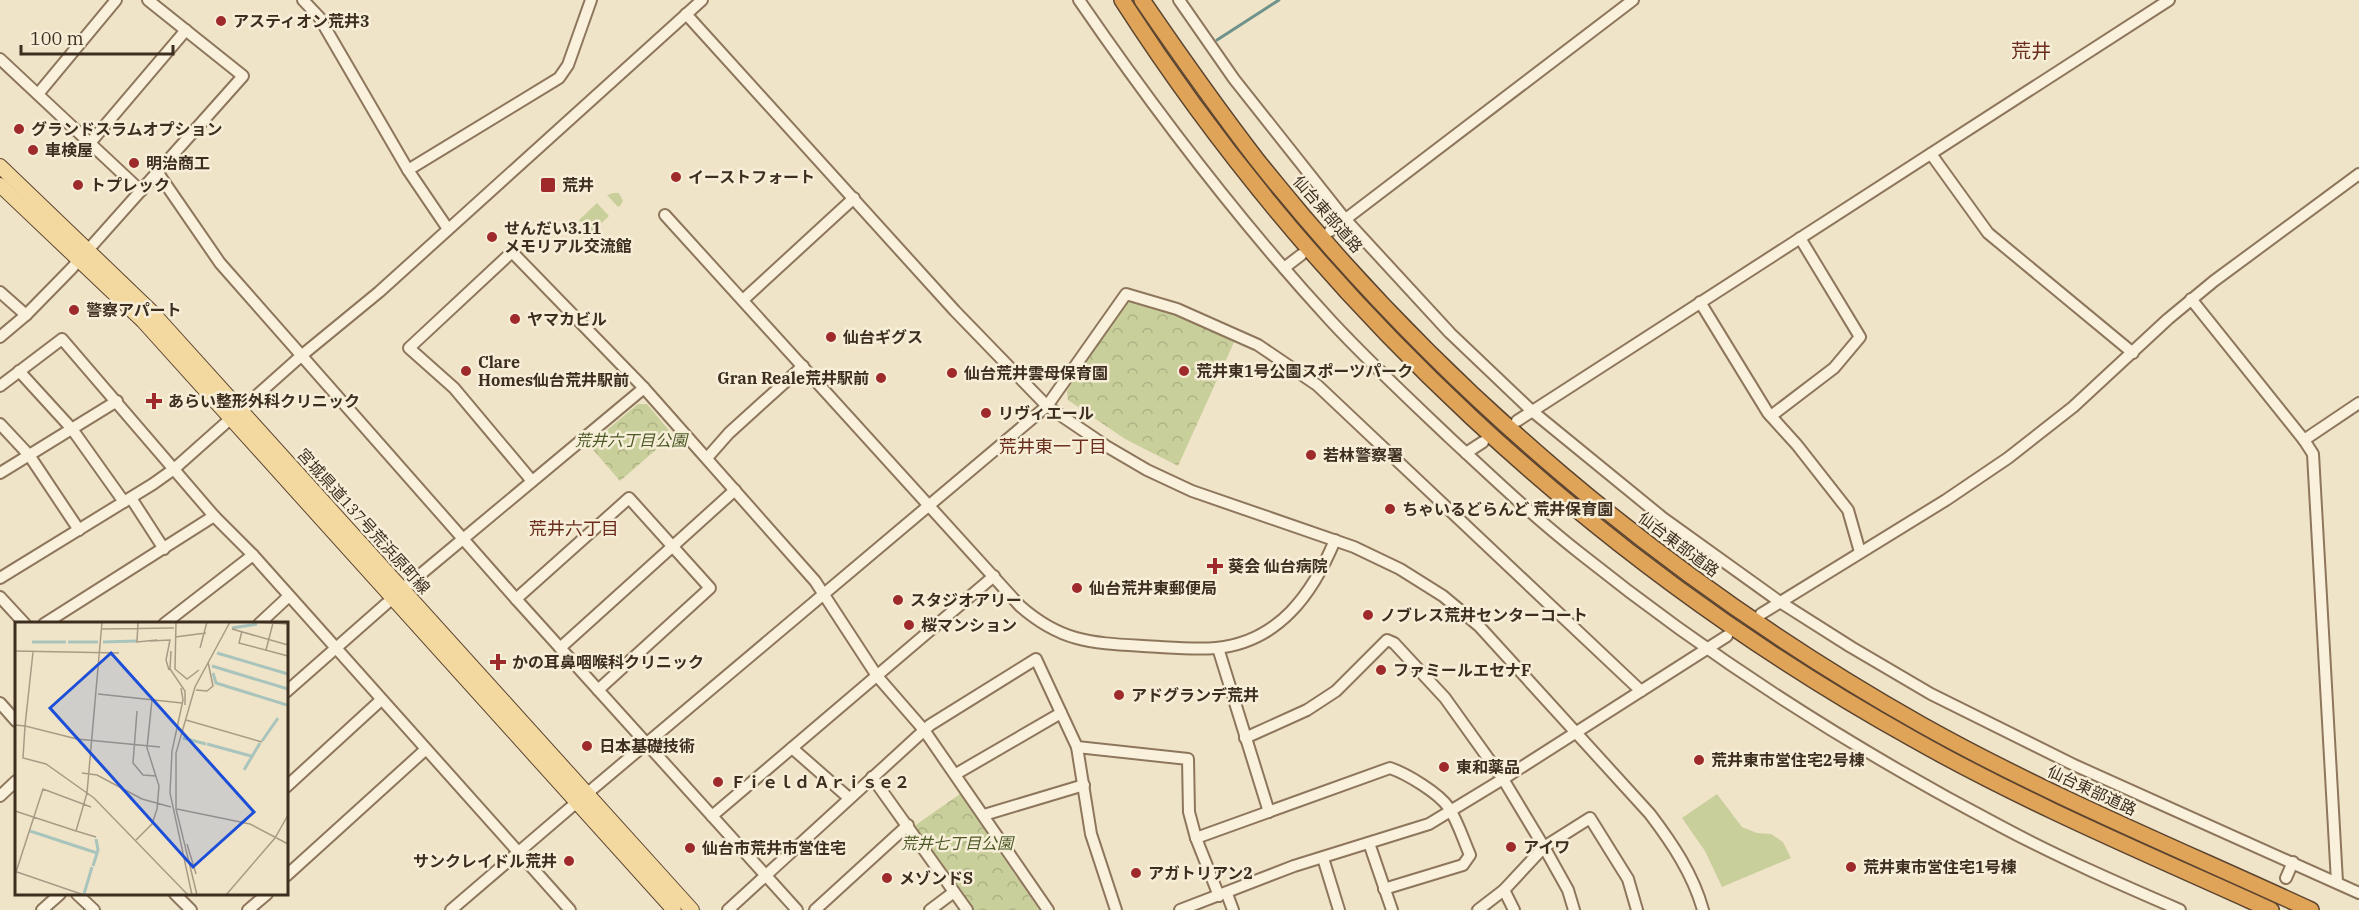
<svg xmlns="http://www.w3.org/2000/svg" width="2359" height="910" viewBox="0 0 2359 910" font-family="'IBM Plex Serif','Noto Sans JP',serif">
	<defs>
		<pattern id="park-crowns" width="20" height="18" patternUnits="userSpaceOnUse" patternTransform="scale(1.5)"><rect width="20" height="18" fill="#c9cf9b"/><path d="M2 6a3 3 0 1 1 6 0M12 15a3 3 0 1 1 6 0" fill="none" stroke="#aeb285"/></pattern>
	</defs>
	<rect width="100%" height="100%" fill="#f0e4c8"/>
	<g fill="#c9cf9b">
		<polygon points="613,193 619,193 623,201 620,206 618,207 607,195"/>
		<polygon points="597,203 609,216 591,233 579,220"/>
		<polygon points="1717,794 1742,827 1757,833 1771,834 1783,842 1791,858 1722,887 1705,851 1682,818"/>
	</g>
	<g fill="url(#park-crowns)">
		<polygon points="1130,302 1173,314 1235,340 1178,466 1125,439 1068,400 1067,391 1084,363 1124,305"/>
		<polygon points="638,404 647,404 673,435 620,481 589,445"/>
		<polygon points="960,794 1039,910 971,910 910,829"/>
	</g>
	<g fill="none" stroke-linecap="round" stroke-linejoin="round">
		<polyline stroke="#6f938a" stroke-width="3" points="1217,40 1279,0"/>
		<g stroke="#8d765c" stroke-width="14">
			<g id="minor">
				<polyline points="303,0 319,17 408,170 448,229"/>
				<path d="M1079,0c77,112 160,221 252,321 38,41 79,79 119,117 43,40 85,80 131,116 131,105 272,195 421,273 58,31 118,57 178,83"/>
				<polyline points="1179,0 1234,79 1345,219 1450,333 1532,411 1663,518 1780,602 1851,647 1931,694 2074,765 2359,893"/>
				<path d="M686,14l269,297 92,95 59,40 41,24 45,21 162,56 46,22 43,27 36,30 171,188c22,29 43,60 53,96"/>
				<polyline points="0,59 141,191"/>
				<polyline points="38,94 116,0"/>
				<polyline points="90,143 186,30"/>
				<polyline points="1931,154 1988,233 2133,353"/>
				<polyline points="408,170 559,78 568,65 591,0"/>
				<polyline points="158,173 220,263 516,599 797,910"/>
				<path d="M665,215l355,391c41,36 71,37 123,40 24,1 49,4 73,2 63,-6 97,-55 119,-108"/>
				<polyline points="1330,231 1633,0"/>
				<polyline points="1284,268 1301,255"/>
				<polyline points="0,292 26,315"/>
				<polyline points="2191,299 2304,440 2359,403"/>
				<polyline points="743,300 854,198"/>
				<polyline points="1700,302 1768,413 1797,445 1848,510 1860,552"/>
				<polyline points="0,337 26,315 72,268 243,76 148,0"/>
				<polyline points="19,371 72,429 124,502"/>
				<polyline points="0,386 62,339 214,516 253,555 570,910"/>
				<polyline points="1771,416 1834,368 1860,337 1800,238"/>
				<polyline points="1517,421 2169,0"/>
				<polyline points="0,424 29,455 79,530"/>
				<polyline points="2304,440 2313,454 2337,882"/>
				<polyline points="1466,453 1483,442"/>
				<polyline points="707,458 729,433 803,366"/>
				<polyline points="0,473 117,401"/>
				<polyline points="532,481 454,388 409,348 512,252 644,388 815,581 877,676 924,730 1048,910"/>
				<polyline points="131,498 164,549"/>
				<polyline points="0,578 153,484 174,469 301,356 379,292 702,0"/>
				<polyline points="0,597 25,624"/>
				<polyline points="516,599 629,498 710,588 598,690"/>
				<polyline points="1761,614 1946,500 2008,458 2073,407 2168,319 2214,281 2359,174"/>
				<polyline points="44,624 214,516"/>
				<polyline points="164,624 253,555"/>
				<polyline points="259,624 289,596"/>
				<polyline points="560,648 735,490"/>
				<polyline points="1218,648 1269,812"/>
				<polyline points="286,692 403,589 644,388"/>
				<polyline points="0,703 16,721"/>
				<polyline points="1245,738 1307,710 1336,691 1387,640 1394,643 1445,698 1503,779 1544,847 1504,890 1478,910"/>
				<polyline points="1077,747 1188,759 1189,812 1196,838 1219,896"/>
				<polyline points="792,748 849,798"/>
				<polyline points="956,774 1061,713"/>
				<polyline points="872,777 967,910"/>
				<polyline points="286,787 381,700"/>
				<polyline points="0,796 16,781"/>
				<polyline points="984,815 1084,785"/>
				<polyline points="712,816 994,576"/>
				<path d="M1196,838l194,-70c17,6 49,25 59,40 9,14 14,31 21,47l-7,10 -79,24"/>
				<polyline points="1369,843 1392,910"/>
				<polyline points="1323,858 1339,910"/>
				<polyline points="286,876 425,750"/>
				<polyline points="2286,878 2293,862"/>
				<polyline points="1504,890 1514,910"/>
				<polyline points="77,894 94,910"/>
				<polyline points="175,894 191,910"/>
				<polyline points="1227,894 1233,910"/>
				<polyline points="42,910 60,894"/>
				<polyline points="248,910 267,894"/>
				<polyline points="451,910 577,802 1047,406 1126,294 1177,309 1258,345 1317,385 1641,691"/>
				<polyline points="728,910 930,725 1036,659 1077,747 1091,834 1116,910"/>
				<polyline points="815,910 908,825"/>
				<polyline points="930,910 954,892"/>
				<polyline points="1180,910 1294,866 1429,824 1503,779 1727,636"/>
				<polyline points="1574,910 1568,890 1544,847 1590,818 1628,879 1637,910"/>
			</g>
		</g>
		<g stroke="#5b4430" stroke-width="16">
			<g id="major">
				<polyline points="0,166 152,312 692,910"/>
				<polyline points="0,185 143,321 674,910"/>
			</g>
		</g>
		<g stroke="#5b4430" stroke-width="18">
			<g id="highway">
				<path d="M1122,0c197,306 473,562 791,739 115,65 237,116 358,171"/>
				<path d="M1142,0c37,54 75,108 115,160 182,229 410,421 665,565 125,70 259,125 389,185"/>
			</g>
		</g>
		<use href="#minor" stroke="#faf1dc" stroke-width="10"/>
		<use href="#major" stroke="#f3d9a0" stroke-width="14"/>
		<use href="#highway" stroke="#e0a458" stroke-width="15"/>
	</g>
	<g fill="#9e2a2b" stroke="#f7eed8" stroke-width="2">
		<circle cx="221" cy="21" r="6"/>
		<circle cx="19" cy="129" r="6"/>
		<circle cx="33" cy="150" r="6"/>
		<circle cx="134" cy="163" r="6"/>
		<circle cx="676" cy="177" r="6"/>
		<circle cx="78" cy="185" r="6"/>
		<rect x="540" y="177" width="16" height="16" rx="3"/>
		<circle cx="492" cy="237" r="6"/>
		<circle cx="74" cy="310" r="6"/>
		<circle cx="515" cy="319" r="6"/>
		<circle cx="831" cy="337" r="6"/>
		<circle cx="466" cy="371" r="6"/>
		<circle cx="1184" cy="371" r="6"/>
		<circle cx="952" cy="373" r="6"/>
		<circle cx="881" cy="378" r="6"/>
		<path d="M151 392h6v6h6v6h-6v6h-6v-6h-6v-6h6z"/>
		<circle cx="986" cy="413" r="6"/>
		<circle cx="1311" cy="455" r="6"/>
		<circle cx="1390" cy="509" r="6"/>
		<path d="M1212 557h6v6h6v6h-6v6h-6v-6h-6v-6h6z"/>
		<circle cx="1077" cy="588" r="6"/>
		<circle cx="898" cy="600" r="6"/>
		<circle cx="1368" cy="615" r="6"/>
		<circle cx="909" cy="625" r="6"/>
		<path d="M495 653h6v6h6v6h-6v6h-6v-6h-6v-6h6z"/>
		<circle cx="1381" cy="670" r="6"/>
		<circle cx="1119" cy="695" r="6"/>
		<circle cx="587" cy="746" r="6"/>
		<circle cx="1699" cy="760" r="6"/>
		<circle cx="1444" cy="767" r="6"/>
		<circle cx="718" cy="782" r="6"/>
		<circle cx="1511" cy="847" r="6"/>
		<circle cx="690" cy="848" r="6"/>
		<circle cx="569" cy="861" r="6"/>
		<circle cx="1851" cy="867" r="6"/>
		<circle cx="1136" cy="873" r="6"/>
		<circle cx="887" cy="878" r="6"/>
	</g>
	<g text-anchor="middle" stroke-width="5" stroke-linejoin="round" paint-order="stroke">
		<g font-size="16" font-weight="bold" fill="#3d2e20" stroke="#f7eed8" text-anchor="start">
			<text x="233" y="27">アスティオン荒井3</text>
			<text x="31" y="135">グランドスラムオプション</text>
			<text x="45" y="156">車検屋</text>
			<text x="146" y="169">明治商工</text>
			<text x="688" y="183">イーストフォート</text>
			<text x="90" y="191">トプレック</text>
			<text x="562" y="191">荒井</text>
			<text x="504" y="234">せんだい3.11<tspan x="504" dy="18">メモリアル交流館</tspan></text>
			<text x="86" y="316">警察アパート</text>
			<text x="527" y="325">ヤマカビル</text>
			<text x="843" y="343">仙台ギグス</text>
			<text x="478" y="368">Clare<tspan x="478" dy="18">Homes仙台荒井駅前</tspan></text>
			<text x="1196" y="377">荒井東1号公園スポーツパーク</text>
			<text x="964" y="379">仙台荒井雲母保育園</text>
			<text x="869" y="384" text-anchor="end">Gran Reale荒井駅前</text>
			<text x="168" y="407">あらい整形外科クリニック</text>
			<text x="998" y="419">リヴィエール</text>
			<text x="1323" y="461">若林警察署</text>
			<text x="1402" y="515">ちゃいるどらんど 荒井保育園</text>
			<text x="1228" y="572">葵会 仙台病院</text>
			<text x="1089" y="594">仙台荒井東郵便局</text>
			<text x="910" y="606">スタジオアリー</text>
			<text x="1380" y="621">ノブレス荒井センターコート</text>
			<text x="921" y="631">桜マンション</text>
			<text x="512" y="668">かの耳鼻咽喉科クリニック</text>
			<text x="1393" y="676">ファミールエセナF</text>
			<text x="1131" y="701">アドグランデ荒井</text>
			<text x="599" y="752">日本基礎技術</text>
			<text x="1711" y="766">荒井東市営住宅2号棟</text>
			<text x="1456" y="773">東和薬品</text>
			<text x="730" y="788">Ｆｉｅｌｄ Ａｒｉｓｅ２</text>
			<text x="1523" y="853">アイワ</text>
			<text x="702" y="854">仙台市荒井市営住宅</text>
			<text x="557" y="867" text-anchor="end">サンクレイドル荒井</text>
			<text x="1863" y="873">荒井東市営住宅1号棟</text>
			<text x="1148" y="879">アガトリアン2</text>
			<text x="899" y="884">メゾンドS</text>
		</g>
		<g font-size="16" fill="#3d2e20" stroke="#f7eed8">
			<text transform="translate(1328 214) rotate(49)" y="6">仙台東部道路</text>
			<text transform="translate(364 521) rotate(48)" y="6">宮城県道137号荒浜原町線</text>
			<text transform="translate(1679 544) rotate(37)" y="6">仙台東部道路</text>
			<text transform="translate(2092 790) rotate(25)" y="6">仙台東部道路</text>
		</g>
		<g font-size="16" font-style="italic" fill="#4d5a26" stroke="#f7eed8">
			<text x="631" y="446">荒井六丁目公園</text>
			<text x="957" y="849">荒井七丁目公園</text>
		</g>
		<g font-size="18" fill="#6b2e1e" stroke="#f7eed8">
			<text x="1053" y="453">荒井東一丁目</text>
			<text x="574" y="535">荒井六丁目</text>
		</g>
		<g font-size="20" fill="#6b2e1e" stroke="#f7eed8">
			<text x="2031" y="58">荒井</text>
		</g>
	</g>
	<g transform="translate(15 622)">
		<rect width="273" height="273" fill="#f0e4c8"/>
		<path fill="none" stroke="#a9c4bc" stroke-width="3" d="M217,6l25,-4M17,20h34M53,20h30M88,20l34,-1M202,31l71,21M197,44l76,23M198,51l3,10 71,22M168,116l23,6M247,119l16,-23M192,122l44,12M229,148l16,-27M15,209l67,22M78,244l5,-16 -2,-11M69,272l8,-27"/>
		<path fill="none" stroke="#a89b85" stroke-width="1.5" d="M123,0l-1,20 20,-2M161,0l-1,47 12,10 12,-9M241,0l32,2M87,7l72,-1M217,7l56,16M227,9l-3,12 49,13M160,15l31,-4M135,19l20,-1 -4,20 3,10M185,26l7,-26M251,28l7,-27M0,29l104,2M156,29l-1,18 15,22v14M18,30l-8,74 52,13 83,8M166,66l2,12 -11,51 -2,42 22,102M181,68l11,1 6,-5 -5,-24M83,72l84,9M122,89l-4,52 10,12 13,1M171,98l76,22M0,103l10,1 -2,32 23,6 48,34 94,97M67,151l15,2 45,24 29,8M72,171l-11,38 20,6M72,171l15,-171M162,187l73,15 38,20M0,189l61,20M121,218l16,-16 5,-15 2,-23 -12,-38 5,-48M172,222l9,30M2,250l67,23M0,253l28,-86 48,18M182,273l-21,-86v-56l19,-66 35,-65M211,273l49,-57 13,-23"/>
		<path fill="#1d4ed8" fill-opacity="0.15" stroke="#1d4ed8" stroke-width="3" d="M96,31l143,159 -61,55 -143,-159z"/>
		<rect width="273" height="273" fill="none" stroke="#3d2e20" stroke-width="3"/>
	</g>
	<path d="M21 45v9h152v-9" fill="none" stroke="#3d2e20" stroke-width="3"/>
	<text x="30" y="45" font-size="18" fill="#3d2e20" stroke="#f7eed8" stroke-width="4.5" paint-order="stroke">100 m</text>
</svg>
